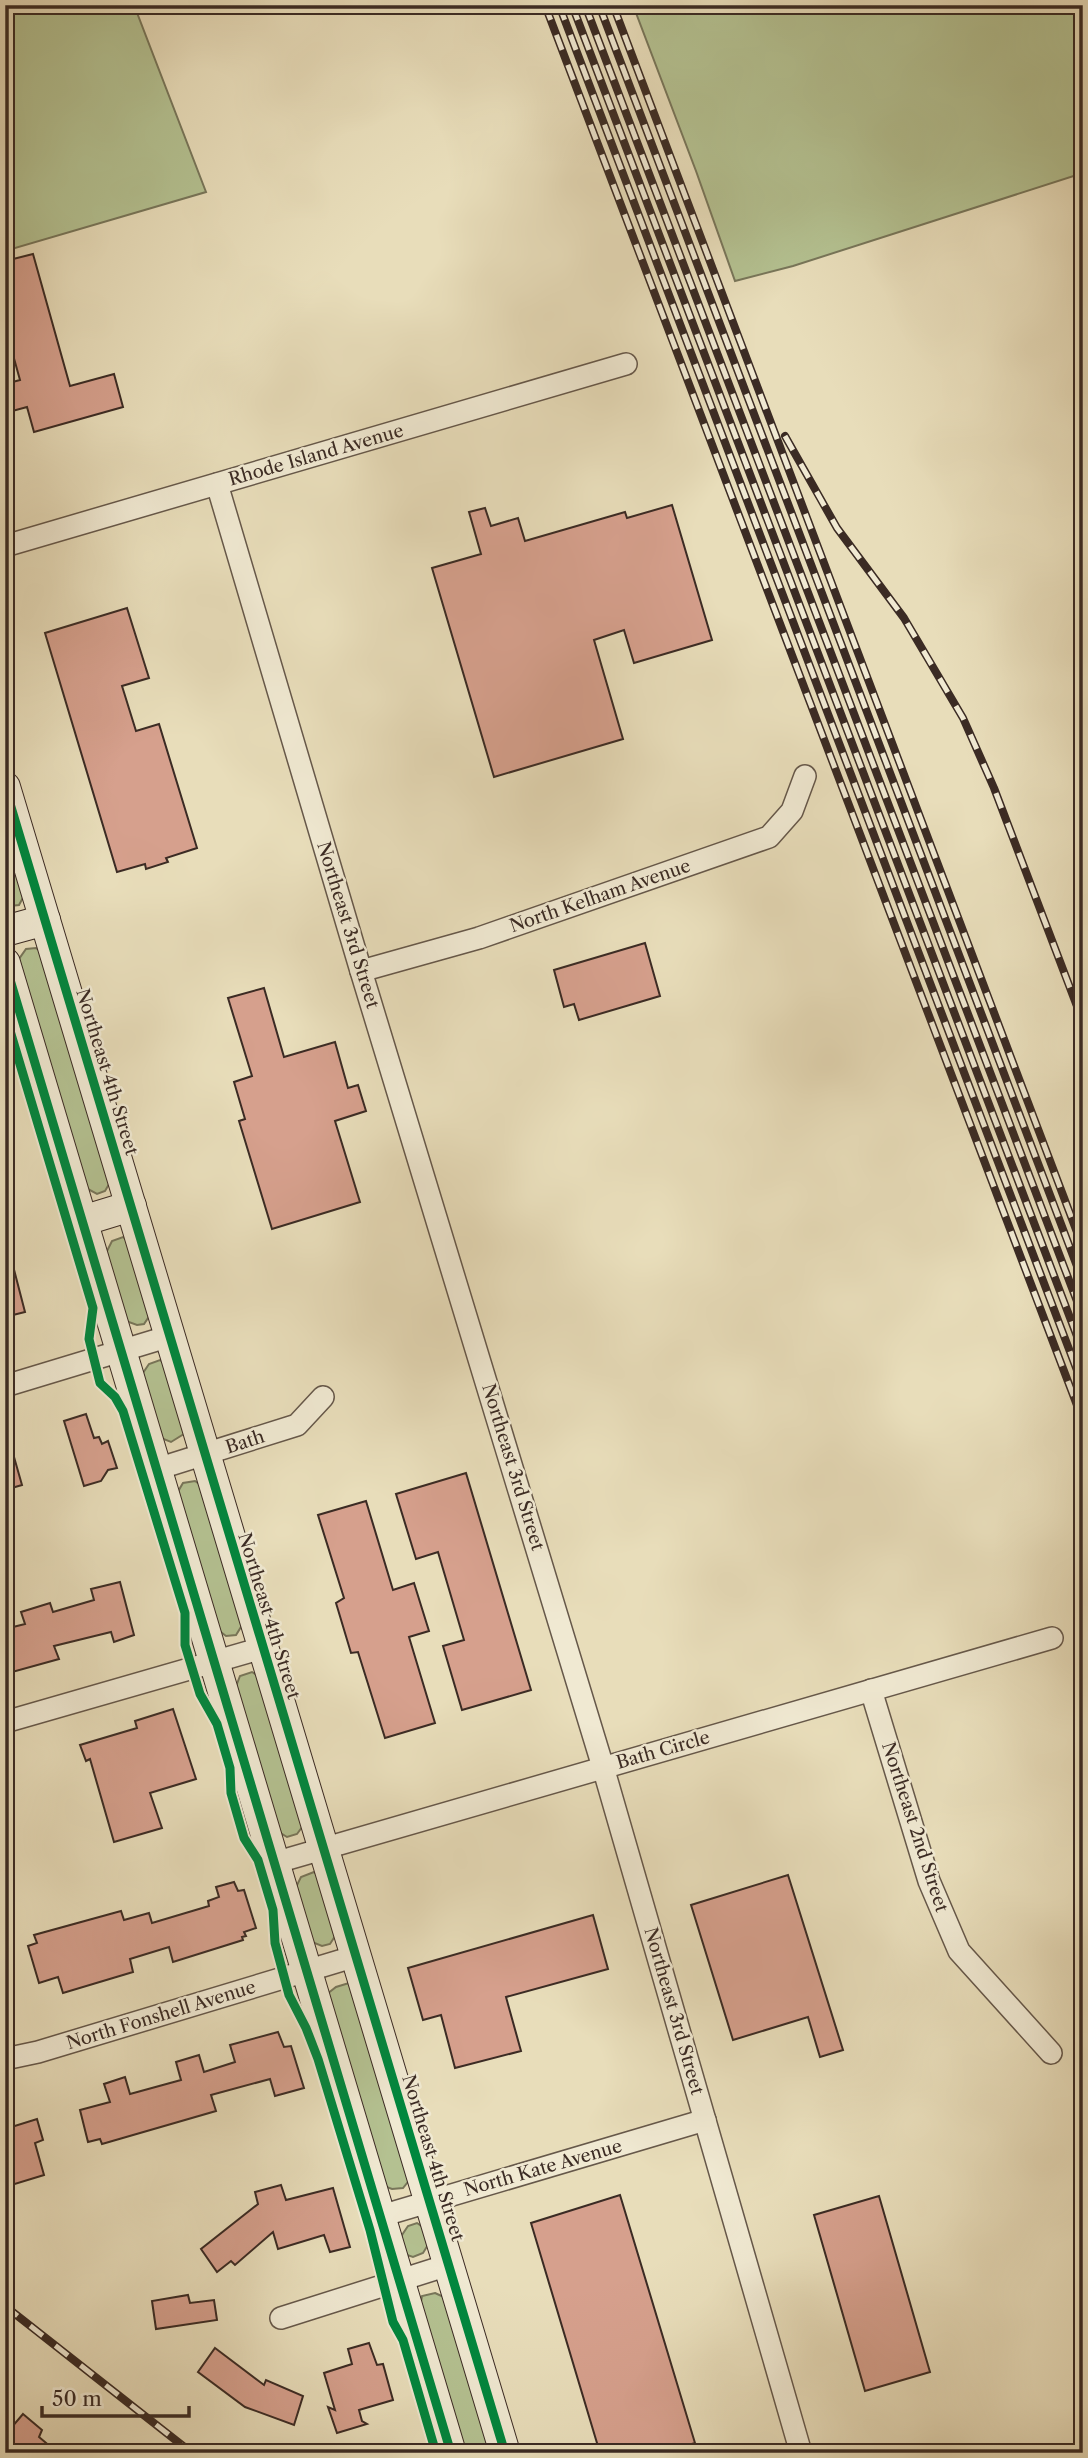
<svg xmlns="http://www.w3.org/2000/svg" width="1088" height="2458" viewBox="0 0 1088 2458" font-family="'Libre Caslon Text',serif">
	<rect width="100%" height="100%" fill="#e8ddba"/>
	<filter id="stains"><feTurbulence type="fractalNoise" baseFrequency=".00286" numOctaves="4"/><feColorMatrix values="0 0 0 0 .2 0 0 0 0 .09 0 0 0 0 .02 0 0 0 .5 -.17"/></filter>
	<radialGradient id="worn" r=".72"><stop offset=".6" stop-color="#630" stop-opacity="0"/><stop offset="1" stop-color="#630" stop-opacity=".3"/></radialGradient>
	<g fill="#b4c191" stroke="#78765a" stroke-width="2">
		<polygon points="5,5 134,5 206,192 5,251"/>
		<polygon points="633,5 1083,5 1083,173 793,266 735,281 696,171"/>
		<polygon points="5,828 25,894 19,905 10,906 5,904"/>
		<polygon points="36,948 44,954 112,1179 105,1191 97,1194 86,1188 19,959 26,949"/>
		<polygon points="123,1237 131,1243 152,1312 144,1324 137,1325 126,1321 106,1253 112,1241"/>
		<polygon points="160,1360 168,1366 187,1432 171,1442 161,1438 141,1376 149,1364"/>
		<polygon points="195,1481 202,1486 244,1622 236,1635 226,1636 217,1629 176,1495 183,1483"/>
		<polygon points="252,1672 261,1678 305,1823 297,1834 287,1837 279,1832 235,1689 240,1676"/>
		<polygon points="314,1872 320,1878 337,1933 330,1944 322,1946 312,1942 295,1889 301,1877"/>
		<polygon points="349,1983 411,2178 403,2188 392,2189 384,2186 327,1994 336,1987"/>
		<polygon points="417,2223 427,2230 431,2240 423,2253 413,2257 404,2254 400,2238 408,2226"/>
		<polygon points="435,2293 446,2298 493,2453 463,2453 420,2307 422,2296"/>
	</g>
	<g fill="#d6a08d" stroke="#3b2b24" stroke-width="2">
		<polygon points="33,254 70,386 114,374 123,407 34,432 27,407 5,413 5,384 20,380 5,326 5,261"/>
		<polygon points="672,505 712,640 634,663 624,630 594,640 623,739 494,777 432,568 481,554 469,512 485,508 491,526 518,518 525,541 625,512 627,518"/>
		<polygon points="127,608 149,678 122,686 136,731 159,724 197,848 166,858 168,862 146,869 145,864 117,872 45,633"/>
		<polygon points="645,943 660,996 579,1020 574,1004 564,1007 554,970"/>
		<polygon points="264,988 284,1057 335,1042 348,1088 358,1085 366,1111 335,1121 360,1202 272,1229 239,1121 245,1119 234,1082 252,1076 228,998"/>
		<polygon points="11,1258 25,1312 5,1317 5,1259"/>
		<polygon points="86,1414 94,1438 99,1437 102,1444 108,1441 117,1468 108,1470 101,1481 84,1486 64,1421"/>
		<polygon points="10,1443 22,1485 5,1490 5,1444"/>
		<polygon points="466,1473 531,1690 462,1710 443,1646 464,1640 438,1552 416,1559 396,1494"/>
		<polygon points="366,1501 393,1590 414,1583 429,1631 409,1637 435,1723 385,1738 358,1652 351,1653 336,1603 344,1598 318,1515"/>
		<polygon points="120,1582 134,1635 114,1642 111,1632 54,1646 59,1659 5,1674 5,1629 25,1624 21,1612 50,1603 53,1612 94,1600 91,1589"/>
		<polygon points="173,1709 196,1779 150,1793 162,1828 114,1842 90,1759 86,1761 80,1745 137,1728 135,1721"/>
		<polygon points="788,1875 843,2050 820,2057 808,2017 733,2040 691,1905"/>
		<polygon points="234,1882 238,1891 244,1890 256,1928 244,1932 246,1936 242,1937 243,1940 173,1962 169,1947 130,1959 133,1972 63,1993 58,1977 39,1983 28,1946 37,1943 34,1935 121,1911 124,1920 149,1913 152,1923 209,1906 208,1901 219,1897 216,1887"/>
		<polygon points="593,1915 608,1969 506,1997 521,2051 455,2068 441,2015 423,2020 408,1968"/>
		<polygon points="278,2032 284,2047 291,2046 304,2088 275,2096 270,2079 211,2095 216,2111 102,2144 100,2139 88,2142 80,2110 110,2102 104,2084 125,2077 130,2094 181,2080 176,2062 199,2055 204,2072 235,2062 230,2045"/>
		<polygon points="37,2119 43,2140 35,2143 44,2175 5,2187 5,2129"/>
		<polygon points="281,2185 286,2200 333,2188 350,2247 330,2252 324,2235 278,2249 273,2232 235,2265 231,2261 217,2272 201,2249 258,2204 255,2192"/>
		<polygon points="620,2195 695,2443 663,2453 600,2453 531,2223"/>
		<polygon points="879,2196 930,2372 865,2391 814,2215"/>
		<polygon points="188,2295 190,2303 214,2300 217,2320 156,2329 152,2301"/>
		<polygon points="369,2343 377,2365 383,2364 393,2400 359,2410 362,2421 367,2424 337,2433 328,2407 335,2410 324,2373 352,2364 348,2349"/>
		<polygon points="215,2348 264,2385 266,2380 303,2396 294,2425 245,2407 198,2372"/>
		<polygon points="23,2414 42,2430 39,2437 58,2453 5,2453 5,2435"/>
	</g>
	<g fill="none" stroke-linecap="round" stroke-linejoin="round">
		<g stroke="#66584a" stroke-width="24">
			<g id="minor">
				<polyline points="217,484 361,971 603,1767 801,2453"/>
				<polyline points="5,546 626,364"/>
				<polyline points="361,971 479,938 769,837 792,811 805,776"/>
				<polyline points="5,1386 170,1336"/>
				<polyline points="157,1469 297,1425 323,1397"/>
				<polyline points="871,1690 929,1881 959,1951 1051,2053"/>
				<polyline points="5,1722 262,1648"/>
				<polyline points="274,1863 1052,1638"/>
				<polyline points="5,2059 38,2052 356,1956"/>
				<polyline points="381,2216 705,2120"/>
				<polyline points="281,2318 448,2265"/>
			</g>
		</g>
		<g stroke="#3b2b24" stroke-width="32">
			<g id="secondary">
				<polyline points="5,787 505,2453"/>
				<polyline points="5,931 45,920"/>
				<polyline points="5,963 451,2453"/>
				<polyline points="82,1221 131,1206"/>
			</g>
		</g>
		<use href="#minor" stroke="#f0e9d2" stroke-width="21"/>
		<use href="#secondary" stroke="#f0e9d2" stroke-width="30"/>
		<g stroke="#3b2b24" stroke-width="8">
			<g id="rail">
				<polyline points="545,5 1083,1421"/>
				<polyline points="559,5 1083,1386"/>
				<polyline points="572,5 1083,1352"/>
				<polyline points="585,5 1083,1317"/>
				<polyline points="599,5 1083,1282"/>
				<polyline points="613,5 1083,1248"/>
				<polyline points="785,436 837,528 904,618 963,718 994,788 1083,1022"/>
				<polyline points="5,2306 192,2453"/>
			</g>
		</g>
		<use href="#rail" stroke="#f0e9d2" stroke-width="5" stroke-dasharray="16" stroke-linecap="butt"/>
		<g stroke="#f0e9d2" stroke-width="13">
			<g id="cycleway">
				<polyline points="5,787 505,2453"/>
				<polyline points="5,963 451,2453"/>
				<polyline points="5,1014 93,1308 89,1339 100,1383 115,1397 123,1411 185,1613 185,1645 200,1694 217,1724 230,1768 231,1793 244,1838 258,1860 273,1910 275,1943 289,1995 306,2028 318,2059 370,2230 393,2322 403,2340 436,2453"/>
			</g>
		</g>
		<use href="#cycleway" stroke="#00873e" stroke-width="9"/>
	</g>
	<g text-anchor="middle" stroke-width="5" stroke-linejoin="round" paint-order="stroke">
		<g font-size="18" fill="#3b2b24" stroke="#f0e9d2">
			<text transform="translate(316 455) rotate(-16)" y="6">Rhode Island Avenue</text>
			<text transform="translate(600 896) rotate(-19)" y="6">North Kelham Avenue</text>
			<text transform="translate(348 925) rotate(73)" y="6">Northeast 3rd Street</text>
			<text transform="translate(107 1072) rotate(73)" y="6">Northeast 4th Street</text>
			<text transform="translate(245 1442) rotate(-18)" y="6">Bath</text>
			<text transform="translate(513 1467) rotate(73)" y="6">Northeast 3rd Street</text>
			<text transform="translate(269 1616) rotate(73)" y="6">Northeast 4th Street</text>
			<text transform="translate(663 1750) rotate(-16)" y="6">Bath Circle</text>
			<text transform="translate(915 1827) rotate(72)" y="6">Northeast 2nd Street</text>
			<text transform="translate(674 2011) rotate(74)" y="6">Northeast 3rd Street</text>
			<text transform="translate(161 2015) rotate(-17)" y="6">North Fonshell Avenue</text>
			<text transform="translate(433 2158) rotate(73)" y="6">Northeast 4th Street</text>
			<text transform="translate(543 2168) rotate(-16)" y="6">North Kate Avenue</text>
		</g>
	</g>
	<rect width="1088" height="2458" fill="none" stroke="#e8ddba" stroke-width="28"/>
	<rect x="7" y="7" width="1074" height="2444" fill="none" stroke="#3b2b24" stroke-width="3.5"/>
	<rect x="14" y="14" width="1060" height="2430" fill="none" stroke="#3b2b24" stroke-width="2"/>
	<path d="M42 2406v10h147v-10" fill="none" stroke="#3b2b24" stroke-width="3.5"/>
	<text x="52" y="2406" font-size="21" fill="#3b2b24" stroke="#f0e9d2" stroke-width="5" paint-order="stroke">50 m</text>
	<rect width="100%" height="100%" filter="url(#stains)"/>
	<rect width="100%" height="100%" fill="url(#worn)"/>
</svg>
